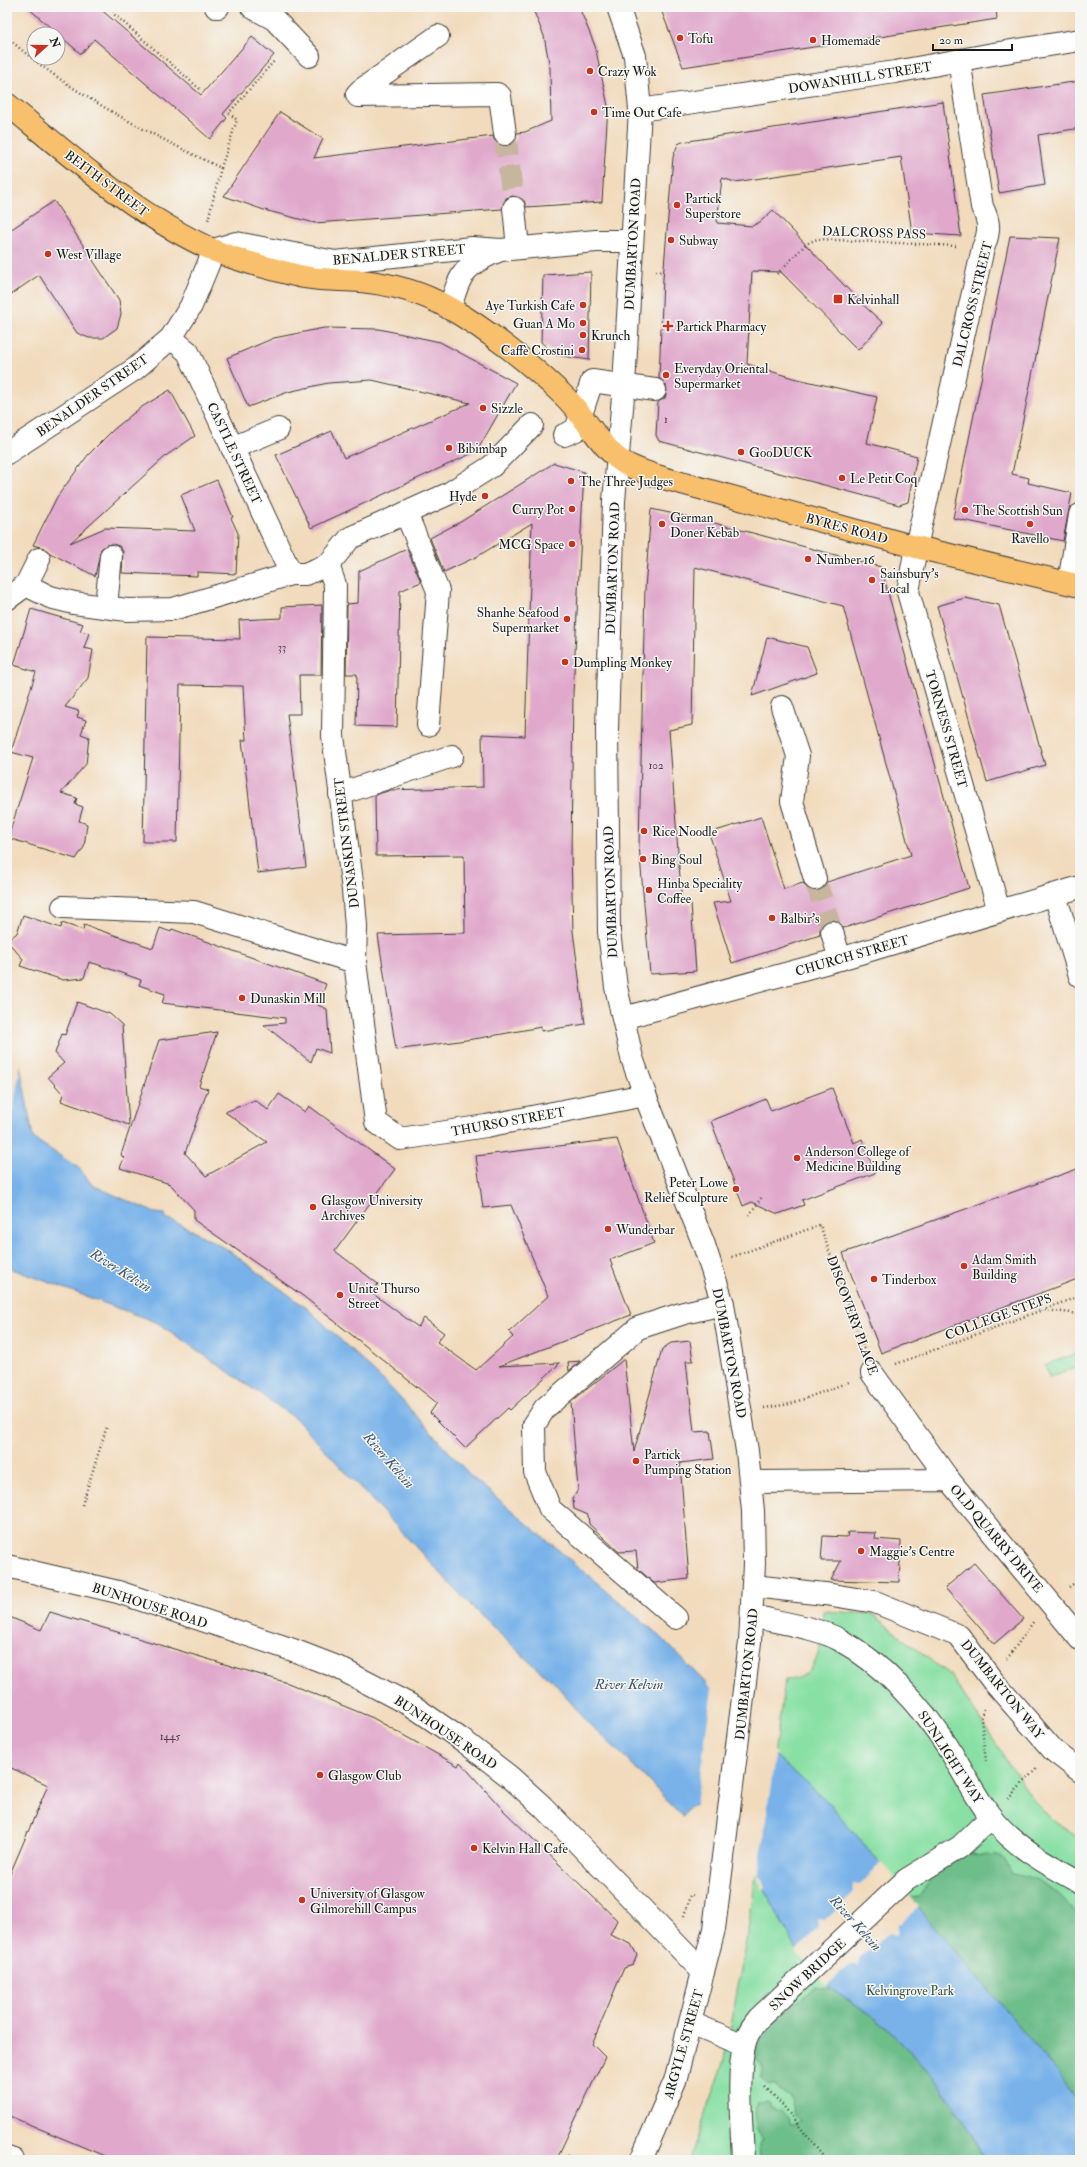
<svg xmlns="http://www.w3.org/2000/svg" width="1087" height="2167" viewBox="0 0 1087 2167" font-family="'IM FELL Double Pica',serif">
	<rect width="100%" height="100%" fill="#f6f6f2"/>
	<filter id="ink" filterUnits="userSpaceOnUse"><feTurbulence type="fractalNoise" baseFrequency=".025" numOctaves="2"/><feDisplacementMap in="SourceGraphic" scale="8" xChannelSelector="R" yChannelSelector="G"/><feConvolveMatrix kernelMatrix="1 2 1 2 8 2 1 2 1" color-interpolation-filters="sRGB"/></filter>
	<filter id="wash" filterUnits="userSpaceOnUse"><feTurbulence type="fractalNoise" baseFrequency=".012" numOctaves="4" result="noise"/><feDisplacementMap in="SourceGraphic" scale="16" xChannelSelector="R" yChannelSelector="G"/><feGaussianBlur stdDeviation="0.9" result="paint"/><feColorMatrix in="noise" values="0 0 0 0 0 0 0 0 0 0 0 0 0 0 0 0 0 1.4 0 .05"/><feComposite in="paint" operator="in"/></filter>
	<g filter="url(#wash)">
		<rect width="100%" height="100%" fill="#f2dbbd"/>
		<g fill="#89e0a4" stroke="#527e60">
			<polygon points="1080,1352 1080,1366 1049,1377 1045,1365"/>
			<path d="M823,1611l49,3 79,62 85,128 20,19 24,14v323h-391l36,-100 24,-137 36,-243c38,0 36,-42 38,-69z"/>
		</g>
		<g fill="#6ebe8a" stroke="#456d53">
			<path d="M970,1853c22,9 28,-12 42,21 31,5 50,19 68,44v185l-60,-76 -111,-129 9,-1c16,-17 26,-42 52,-44z"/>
			<path d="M816,1987l15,2 54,36 55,60 23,34 22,41h-225l-1,-15 3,-7c-6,-10 -11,-25 -5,-35l11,-1 5,7 9,1 7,7 2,9 10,-5 -5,-5 -6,-19 -10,-6 -3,-6c-8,1 -11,-1 -16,-7l1,-11 -7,-9 2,-16 23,-26z"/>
		</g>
		<polygon fill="#78b2e9" stroke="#4a6782" points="7,1043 17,1048 33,1138 80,1169 92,1185 155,1213 165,1214 166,1218 190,1229 228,1250 308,1309 388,1385 471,1476 660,1636 776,1756 828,1802 1020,2027 1079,2101 1080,2160 985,2160 963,2119 940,2085 885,2025 831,1989 796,1948 775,1910 759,1877 695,1804 688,1808 683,1817 627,1759 588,1723 553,1681 536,1668 472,1607 295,1418 158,1323 7,1267"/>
		<g fill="#f2dbbd">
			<polygon points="7,1041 19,1047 21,1062 7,1146"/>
			<polygon points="705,1678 778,1755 775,1755 758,1876 763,1879 766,1887 763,1890 758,1878 695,1807 690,1809 685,1817 690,1807 696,1805 712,1690 707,1685"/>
			<polygon points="882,1862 919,1907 898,1924 897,1935 889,1933 859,1958 859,1967 850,1965 826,1986 796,1951 819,1927 818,1919 826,1920 854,1892 853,1884 859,1885"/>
		</g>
		<g id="blocks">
			<g fill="#e0a9cc">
				<polygon points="27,7 98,7 201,95 252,37 274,55 223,114 227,118 210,139 94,39 81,54"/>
				<polygon points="532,7 579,7 595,46 608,106 602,202 526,207 524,200 513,196 506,198 502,209 315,223 264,210 224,196 280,112 323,139 314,158 493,136 495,141 500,145 507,146 513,144 517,133 525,132 551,121 550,68 544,36"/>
				<polygon points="660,7 996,7 997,19 683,67"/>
				<polygon points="1080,81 1080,128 1038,135 1045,185 999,193 984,95"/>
				<polygon points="943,102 961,236 912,233 901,157 735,182 722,178 717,223 752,226 760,222 773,210 861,303 883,323 858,350 781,272 752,271 747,364 793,378 877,397 867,443 917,456 908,502 899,505 659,441 656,435 658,402 665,398 667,391 666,385 659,378 663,279 673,157 678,144 682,142"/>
				<polygon points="54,201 119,300 121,314 117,328 103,338 89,338 77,333 39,275 7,297 7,232"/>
				<polygon points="1010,236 1060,238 1012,474 1029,478 1028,483 1072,493 1063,541 953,518"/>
				<polygon points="591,272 589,360 556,355 541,342 543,275"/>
				<polygon points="324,328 379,329 440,342 516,383 477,451 311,528 276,455 332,431 344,458 470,403 372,380 328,383 288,392 248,407 227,358 274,338"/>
				<polygon points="170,390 195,436 167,455 70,543 105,528 195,531 181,495 217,480 233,517 231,518 238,533 236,574 197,572 197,576 122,573 123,551 119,546 112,544 106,545 101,549 95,576 50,553 44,548 33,545 57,497 88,455 113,430 140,408"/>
				<polygon points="554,463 584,472 573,693 571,853 573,931 585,1024 541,1031 541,1027 480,1038 396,1050 378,935 465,933 464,855 376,856 375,795 391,790 483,787 482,734 525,736 532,523 478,556 444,572 430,538 462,521"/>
				<polygon points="651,509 707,521 881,567 969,888 844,928 835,920 828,920 820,929 820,935 732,963 713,903 731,901 709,833 761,817 784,889 803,883 812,891 818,891 824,887 827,882 911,855 843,606 695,567 692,725 669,730 682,905 691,904 696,971 650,974 639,845 645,589"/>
				<polygon points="407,549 421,582 400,591 397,727 356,726 357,674 346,674 347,604 358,603 359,571"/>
				<polygon points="965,598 999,605 1045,765 987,782 937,606"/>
				<polygon points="322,605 321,675 299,675 300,714 287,714 306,867 258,873 242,740 246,740 243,686 180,685 177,842 143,842 147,637 240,639 239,620 282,618 282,607"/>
				<polygon points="31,609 83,624 80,631 89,633 84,648 93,650 88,678 65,707 79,711 77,717 86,720 81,734 89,737 86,764 61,793 77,798 75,804 83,807 79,821 87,824 84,847 76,859 8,838 33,758 11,752 36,672 14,665"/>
				<polygon points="767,637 807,647 817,673 752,696"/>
				<polygon points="23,915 61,928 62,923 83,930 84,925 153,948 160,928 171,932 172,929 326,984 318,1005 327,1009 330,1053 316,1048 311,1062 264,1025 285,1023 285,1018 162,1003 165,994 139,985 141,980 96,964 89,962 84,978 63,980 20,966 23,959 7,941 17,933"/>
				<polygon points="77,1002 110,1014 122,1025 129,1125 61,1101 63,1094 48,1077 64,1063 55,1053 62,1034 65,1035"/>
				<polygon points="217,1032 199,1086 208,1089 185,1153 206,1176 267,1142 225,1112 255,1100 268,1110 279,1094 305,1112 309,1106 395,1169 335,1251 378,1284 372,1293 418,1327 424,1318 444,1333 437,1342 476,1370 513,1337 509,1332 548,1296 511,1205 483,1208 476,1156 617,1139 654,1243 610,1260 631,1315 499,1366 560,1363 510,1410 508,1408 465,1448 430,1413 437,1403 303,1296 194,1220 194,1210 170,1184 120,1168 124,1158 121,1155 159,1040"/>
				<polygon points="832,1088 854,1143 862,1139 875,1173 802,1200 804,1205 778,1214 752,1202 743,1206 711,1121 766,1099 771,1111"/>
				<polygon points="1080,1168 1080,1278 881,1353 843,1253"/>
				<polygon points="690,1341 693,1361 686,1361 694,1432 710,1431 714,1459 680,1463 689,1579 654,1583 638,1569 636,1551 619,1552 589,1524 588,1515 574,1509 573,1498 578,1490 571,1402 624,1359 634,1452 662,1349 671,1343"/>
				<polygon points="580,1361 569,1371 568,1362"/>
				<polygon points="848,1532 876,1533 875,1539 901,1541 899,1582 831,1580 841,1561 821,1561 823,1536 847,1537"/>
				<polygon points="974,1563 1023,1619 994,1644 945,1588"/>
				<polygon points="50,1612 288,1683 373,1718 458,1766 460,1762 503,1810 617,1920 610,1935 631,1944 637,1955 633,1965 624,1968 592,2044 605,2057 556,2160 114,2160 7,2115 7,1881 48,1785 7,1766 7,1616 41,1630"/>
			</g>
		</g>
	</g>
	<g filter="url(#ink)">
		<use href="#blocks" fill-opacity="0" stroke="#3c3934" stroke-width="1"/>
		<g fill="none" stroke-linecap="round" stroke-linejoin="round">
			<g stroke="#c7b59d" stroke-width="22" stroke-dasharray="22 11" stroke-linecap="butt">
				<polyline points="505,134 514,208"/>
				<polyline points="815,879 832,932"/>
			</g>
			<g stroke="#3c3934" stroke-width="24">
				<g id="minor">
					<polyline points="216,7 218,7"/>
					<polyline points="252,7 274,19 309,56"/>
					<polyline points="618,7 635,56 640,110 624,385 614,501 607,729 609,932 616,987 632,1058 645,1095 704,1245 723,1304 747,1451 753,1511 754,1564 750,1642 714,1929 675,2081 641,2160"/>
					<polyline points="438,36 361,90 357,94 358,96 497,94 500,96 505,134"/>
					<path d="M959,60l23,147c8,15 8,25 1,41l-67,299 -8,45 91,319"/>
					<polyline points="640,110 895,72 993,54 1080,40"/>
					<polyline points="514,208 518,248"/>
					<path d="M450,309c9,-35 15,-45 48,-58"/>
					<polyline points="171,338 188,352 291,574"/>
					<polyline points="564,435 576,430 592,381 655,390"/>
					<polyline points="232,448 278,429"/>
					<polyline points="7,453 135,369 171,338 191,306 214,250 236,243 335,262 472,248 501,250 596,241 631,241"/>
					<polyline points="406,513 438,591 428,725"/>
					<polyline points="328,565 335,585 333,736 353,890 356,926 355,962 376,1122 400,1139 486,1126 645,1095"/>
					<polyline points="1069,583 1080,515"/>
					<polyline points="26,585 50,597 74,603 127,610 173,609 291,574 305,574 328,565 350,538 448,494 492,466 532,425"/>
					<polyline points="7,599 26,585 39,559"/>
					<polyline points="106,606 111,556"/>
					<polyline points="782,707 798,756 792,801 815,879"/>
					<polyline points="340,794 452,756"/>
					<polyline points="1055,895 1080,976"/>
					<polyline points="63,907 194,912 355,962"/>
					<polyline points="832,932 840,959"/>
					<polyline points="623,1018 840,959 1080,887"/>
					<polyline points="872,1373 949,1480"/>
					<polyline points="751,1482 949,1480 1080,1639"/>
					<polyline points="7,1566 118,1592 293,1650 337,1667 414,1707 465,1742 510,1777 542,1806 703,1972"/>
					<polyline points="754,1586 824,1594"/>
					<polyline points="826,1594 875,1602 959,1636 992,1680 1054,1751 1080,1771"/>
					<path d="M752,1616c25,6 67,12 88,24 42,23 82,67 108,107 14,23 26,48 43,70 24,30 56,47 89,65"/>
					<polyline points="676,1618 550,1509 535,1472 534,1425 545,1408 638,1328 684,1313 723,1304"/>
					<polyline points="691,2023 744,2045"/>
					<polyline points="7,2158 13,2160"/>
					<path d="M743,2160c-1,-31 -7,-93 3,-121 3,-8 8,-15 13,-21l147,-138 54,-33 31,-30"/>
				</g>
			</g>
			<g stroke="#3c3934" stroke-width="24">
				<path id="major" d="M7,104c65,53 128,111 206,146 25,11 55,18 82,25 20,6 45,4 66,6 30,3 62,12 88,27 38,21 84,58 115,88 19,18 34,46 53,62 12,10 31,15 46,20l253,69 164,39"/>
			</g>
			<g stroke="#3c3934" stroke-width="2.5" stroke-dasharray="1 3" stroke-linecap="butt">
				<polyline points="112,7 115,15 201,90"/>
				<path d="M7,37c61,56 140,95 214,131l-13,52"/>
				<polyline points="221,168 237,120 229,113 275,60"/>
				<polyline points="656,271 664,272"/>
				<polyline points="777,274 806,244 817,239 958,246"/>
				<polyline points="749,1215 762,1197"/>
				<polyline points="732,1257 820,1225 864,1350"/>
				<polyline points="1045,1310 1080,1314"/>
				<polyline points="896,1364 1080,1296"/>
				<polyline points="764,1408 790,1404 849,1382"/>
				<polyline points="82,1505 107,1426"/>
				<polyline points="1069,1587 1080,1579"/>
				<polyline points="1007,1659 1034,1621"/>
				<polyline points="984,1709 981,1720 986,1761"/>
				<polyline points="1008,1799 1037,1768"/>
				<polyline points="684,1916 690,1895 695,1896"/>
				<polyline points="765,2087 781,2103 826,2160"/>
				<polyline points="566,2160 568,2154"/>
			</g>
			<use href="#minor" stroke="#fff" stroke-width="22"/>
			<use href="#major" stroke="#f8bf6c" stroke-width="22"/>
		</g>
	</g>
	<g fill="#c8321e" stroke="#f6f6f2" stroke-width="1.5">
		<circle cx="680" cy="38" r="4"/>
		<circle cx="813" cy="40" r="4"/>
		<circle cx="590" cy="71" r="4"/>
		<circle cx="594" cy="112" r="4"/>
		<circle cx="677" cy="205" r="4"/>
		<circle cx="671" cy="240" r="4"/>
		<circle cx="48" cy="254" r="4"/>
		<rect x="833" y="294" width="10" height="10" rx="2"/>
		<circle cx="583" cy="305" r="4"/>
		<circle cx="583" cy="323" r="4"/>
		<path d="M666 320h4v4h4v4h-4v4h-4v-4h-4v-4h4z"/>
		<circle cx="583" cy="335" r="4"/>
		<circle cx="582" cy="350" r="4"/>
		<circle cx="666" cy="375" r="4"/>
		<circle cx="483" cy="408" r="4"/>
		<circle cx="449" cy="448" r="4"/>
		<circle cx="741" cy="452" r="4"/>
		<circle cx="842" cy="478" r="4"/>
		<circle cx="571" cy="481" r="4"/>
		<circle cx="485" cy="496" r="4"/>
		<circle cx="572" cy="509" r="4"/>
		<circle cx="965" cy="510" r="4"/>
		<circle cx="662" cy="524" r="4"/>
		<circle cx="1030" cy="524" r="4"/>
		<circle cx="572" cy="544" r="4"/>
		<circle cx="808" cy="559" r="4"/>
		<circle cx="872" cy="580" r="4"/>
		<circle cx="567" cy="619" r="4"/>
		<circle cx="565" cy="662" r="4"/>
		<circle cx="644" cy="831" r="4"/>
		<circle cx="643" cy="859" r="4"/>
		<circle cx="649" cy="890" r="4"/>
		<circle cx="772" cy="918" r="4"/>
		<circle cx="242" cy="998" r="4"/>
		<circle cx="797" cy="1158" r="4"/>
		<circle cx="736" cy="1189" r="4"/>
		<circle cx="313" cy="1207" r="4"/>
		<circle cx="608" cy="1229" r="4"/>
		<circle cx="964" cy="1266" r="4"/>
		<circle cx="874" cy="1279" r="4"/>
		<circle cx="340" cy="1295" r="4"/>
		<circle cx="636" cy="1461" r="4"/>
		<circle cx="861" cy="1551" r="4"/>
		<circle cx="320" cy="1775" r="4"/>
		<circle cx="474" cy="1848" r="4"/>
		<circle cx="302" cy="1900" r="4"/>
	</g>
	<g text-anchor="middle" stroke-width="3" stroke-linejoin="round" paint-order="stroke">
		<g font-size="11" fill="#4d3f48">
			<text x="666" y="423">1</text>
			<text x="282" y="651">33</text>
			<text x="656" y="769">102</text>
			<text x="170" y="1740">1445</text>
		</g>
		<g font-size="13" fill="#1c1c1c" stroke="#f6f6f2" text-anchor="start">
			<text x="688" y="43">Tofu</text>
			<text x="821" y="45">Homemade</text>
			<text x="598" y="76">Crazy Wok</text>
			<text x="602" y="117">Time Out Cafe</text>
			<text x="685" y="203">Partick<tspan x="685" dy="15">Superstore</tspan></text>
			<text x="679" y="245">Subway</text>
			<text x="56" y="259">West Village</text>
			<text x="847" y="304">Kelvinhall</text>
			<text x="575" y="310" text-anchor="end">Aye Turkish Cafe</text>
			<text x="575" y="328" text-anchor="end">Guan A Mo</text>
			<text x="676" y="331">Partick Pharmacy</text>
			<text x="591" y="340">Krunch</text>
			<text x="574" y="355" text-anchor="end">Caffè Crostini</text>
			<text x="674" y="373">Everyday Oriental<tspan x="674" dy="15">Supermarket</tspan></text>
			<text x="491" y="413">Sizzle</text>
			<text x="457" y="453">Bibimbap</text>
			<text x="749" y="457">GooDUCK</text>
			<text x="850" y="483">Le Petit Coq</text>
			<text x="579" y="486">The Three Judges</text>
			<text x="477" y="501" text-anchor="end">Hyde</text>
			<text x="564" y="514" text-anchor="end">Curry Pot</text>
			<text x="973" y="515">The Scottish Sun</text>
			<text x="670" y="522">German<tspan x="670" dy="15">Doner Kebab</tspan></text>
			<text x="1030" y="543" text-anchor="middle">Ravello</text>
			<text x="564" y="549" text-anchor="end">MCG Space</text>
			<text x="816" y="564">Number 16</text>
			<text x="880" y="578">Sainsbury's<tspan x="880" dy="15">Local</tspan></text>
			<text x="559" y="617" text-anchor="end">Shanhe Seafood<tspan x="559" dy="15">Supermarket</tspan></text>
			<text x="573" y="667">Dumpling Monkey</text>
			<text x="652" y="836">Rice Noodle</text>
			<text x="651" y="864">Bing Soul</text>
			<text x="657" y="888">Hinba Speciality<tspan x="657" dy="15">Coffee</tspan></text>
			<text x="780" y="923">Balbir's</text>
			<text x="250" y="1003">Dunaskin Mill</text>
			<text x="805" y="1156">Anderson College of<tspan x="805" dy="15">Medicine Building</tspan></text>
			<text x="728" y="1187" text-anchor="end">Peter Lowe<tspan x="728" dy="15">Relief Sculpture</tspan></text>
			<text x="321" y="1205">Glasgow University<tspan x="321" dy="15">Archives</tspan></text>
			<text x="616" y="1234">Wunderbar</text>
			<text x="972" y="1264">Adam Smith<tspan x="972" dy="15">Building</tspan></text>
			<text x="882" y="1284">Tinderbox</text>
			<text x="348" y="1293">Unite Thurso<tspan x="348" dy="15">Street</tspan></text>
			<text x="644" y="1459">Partick<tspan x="644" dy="15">Pumping Station</tspan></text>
			<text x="869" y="1556">Maggie's Centre</text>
			<text x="328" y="1780">Glasgow Club</text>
			<text x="482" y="1853">Kelvin Hall Cafe</text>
			<text x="310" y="1898">University of Glasgow<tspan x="310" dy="15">Gilmorehill Campus</tspan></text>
		</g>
		<g font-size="13" fill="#1c1c1c" stroke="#f6f6f2">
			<text transform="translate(860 77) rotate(-9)" y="5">DOWANHILL STREET</text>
			<text transform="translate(107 183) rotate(37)" y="5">BEITH STREET</text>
			<text transform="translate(874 232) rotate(2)" y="5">DALCROSS PASS</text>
			<text transform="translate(632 244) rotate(-87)" y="5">DUMBARTON ROAD</text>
			<text transform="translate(399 254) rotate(-5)" y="5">BENALDER STREET</text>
			<text transform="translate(972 304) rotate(-76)" y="5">DALCROSS STREET</text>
			<text transform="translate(92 395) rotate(-35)" y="5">BENALDER STREET</text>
			<text transform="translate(235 453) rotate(65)" y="5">CASTLE STREET</text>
			<text transform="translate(847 528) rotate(15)" y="5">BYRES ROAD</text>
			<text transform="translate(612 568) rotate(-88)" y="5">DUMBARTON ROAD</text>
			<text transform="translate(947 729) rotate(74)" y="5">TORNESS STREET</text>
			<text transform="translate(346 843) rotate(-97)" y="5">DUNASKIN STREET</text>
			<text transform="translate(610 892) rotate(-92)" y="5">DUMBARTON ROAD</text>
			<text transform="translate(852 955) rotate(-16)" y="5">CHURCH STREET</text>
			<text transform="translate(508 1121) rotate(-10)" y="5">THURSO STREET</text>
			<text transform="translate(853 1315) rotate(70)" y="5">DISCOVERY PLACE</text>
			<text transform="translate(998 1316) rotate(-20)" y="5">COLLEGE STEPS</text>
			<text transform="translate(730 1353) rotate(79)" y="5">DUMBARTON ROAD</text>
			<text transform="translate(997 1538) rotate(50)" y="5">OLD QUARRY DRIVE</text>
			<text transform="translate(150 1605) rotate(18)" y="5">BUNHOUSE ROAD</text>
			<text transform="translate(746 1674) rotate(-84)" y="5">DUMBARTON ROAD</text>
			<text transform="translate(1003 1689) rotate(51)" y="5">DUMBARTON WAY</text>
			<text transform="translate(446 1732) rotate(34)" y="5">BUNHOUSE ROAD</text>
			<text transform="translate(951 1757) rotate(57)" y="5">SUNLIGHT WAY</text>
			<text transform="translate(807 1974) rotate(-43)" y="5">SNOW BRIDGE</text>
			<text transform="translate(683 2044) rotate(-74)" y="5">ARGYLE STREET</text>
		</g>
		<g font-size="13" fill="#3d5745" stroke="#f6f6f2">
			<text x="910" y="1995">Kelvingrove Park</text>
		</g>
		<g font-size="14" font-style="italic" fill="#41586e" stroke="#f6f6f2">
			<text transform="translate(121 1270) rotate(32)" y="5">River Kelvin</text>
			<text transform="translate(389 1460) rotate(49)" y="5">River Kelvin</text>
			<text x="629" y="1689">River Kelvin</text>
			<text transform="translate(856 1923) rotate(48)" y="5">River Kelvin</text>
		</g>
	</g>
	<rect width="1087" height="2167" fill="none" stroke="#f6f6f2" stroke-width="24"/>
	<g transform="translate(46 46) rotate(69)"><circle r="19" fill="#f6f6f2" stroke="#9f9f9c"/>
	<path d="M0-3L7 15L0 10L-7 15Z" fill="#c8321e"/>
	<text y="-6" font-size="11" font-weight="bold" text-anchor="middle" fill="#1c1c1c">N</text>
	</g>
	<path d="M933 44v6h79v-6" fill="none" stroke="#1c1c1c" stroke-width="2"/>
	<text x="939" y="44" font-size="12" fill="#1c1c1c" stroke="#f6f6f2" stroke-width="3" paint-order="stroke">20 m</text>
</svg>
